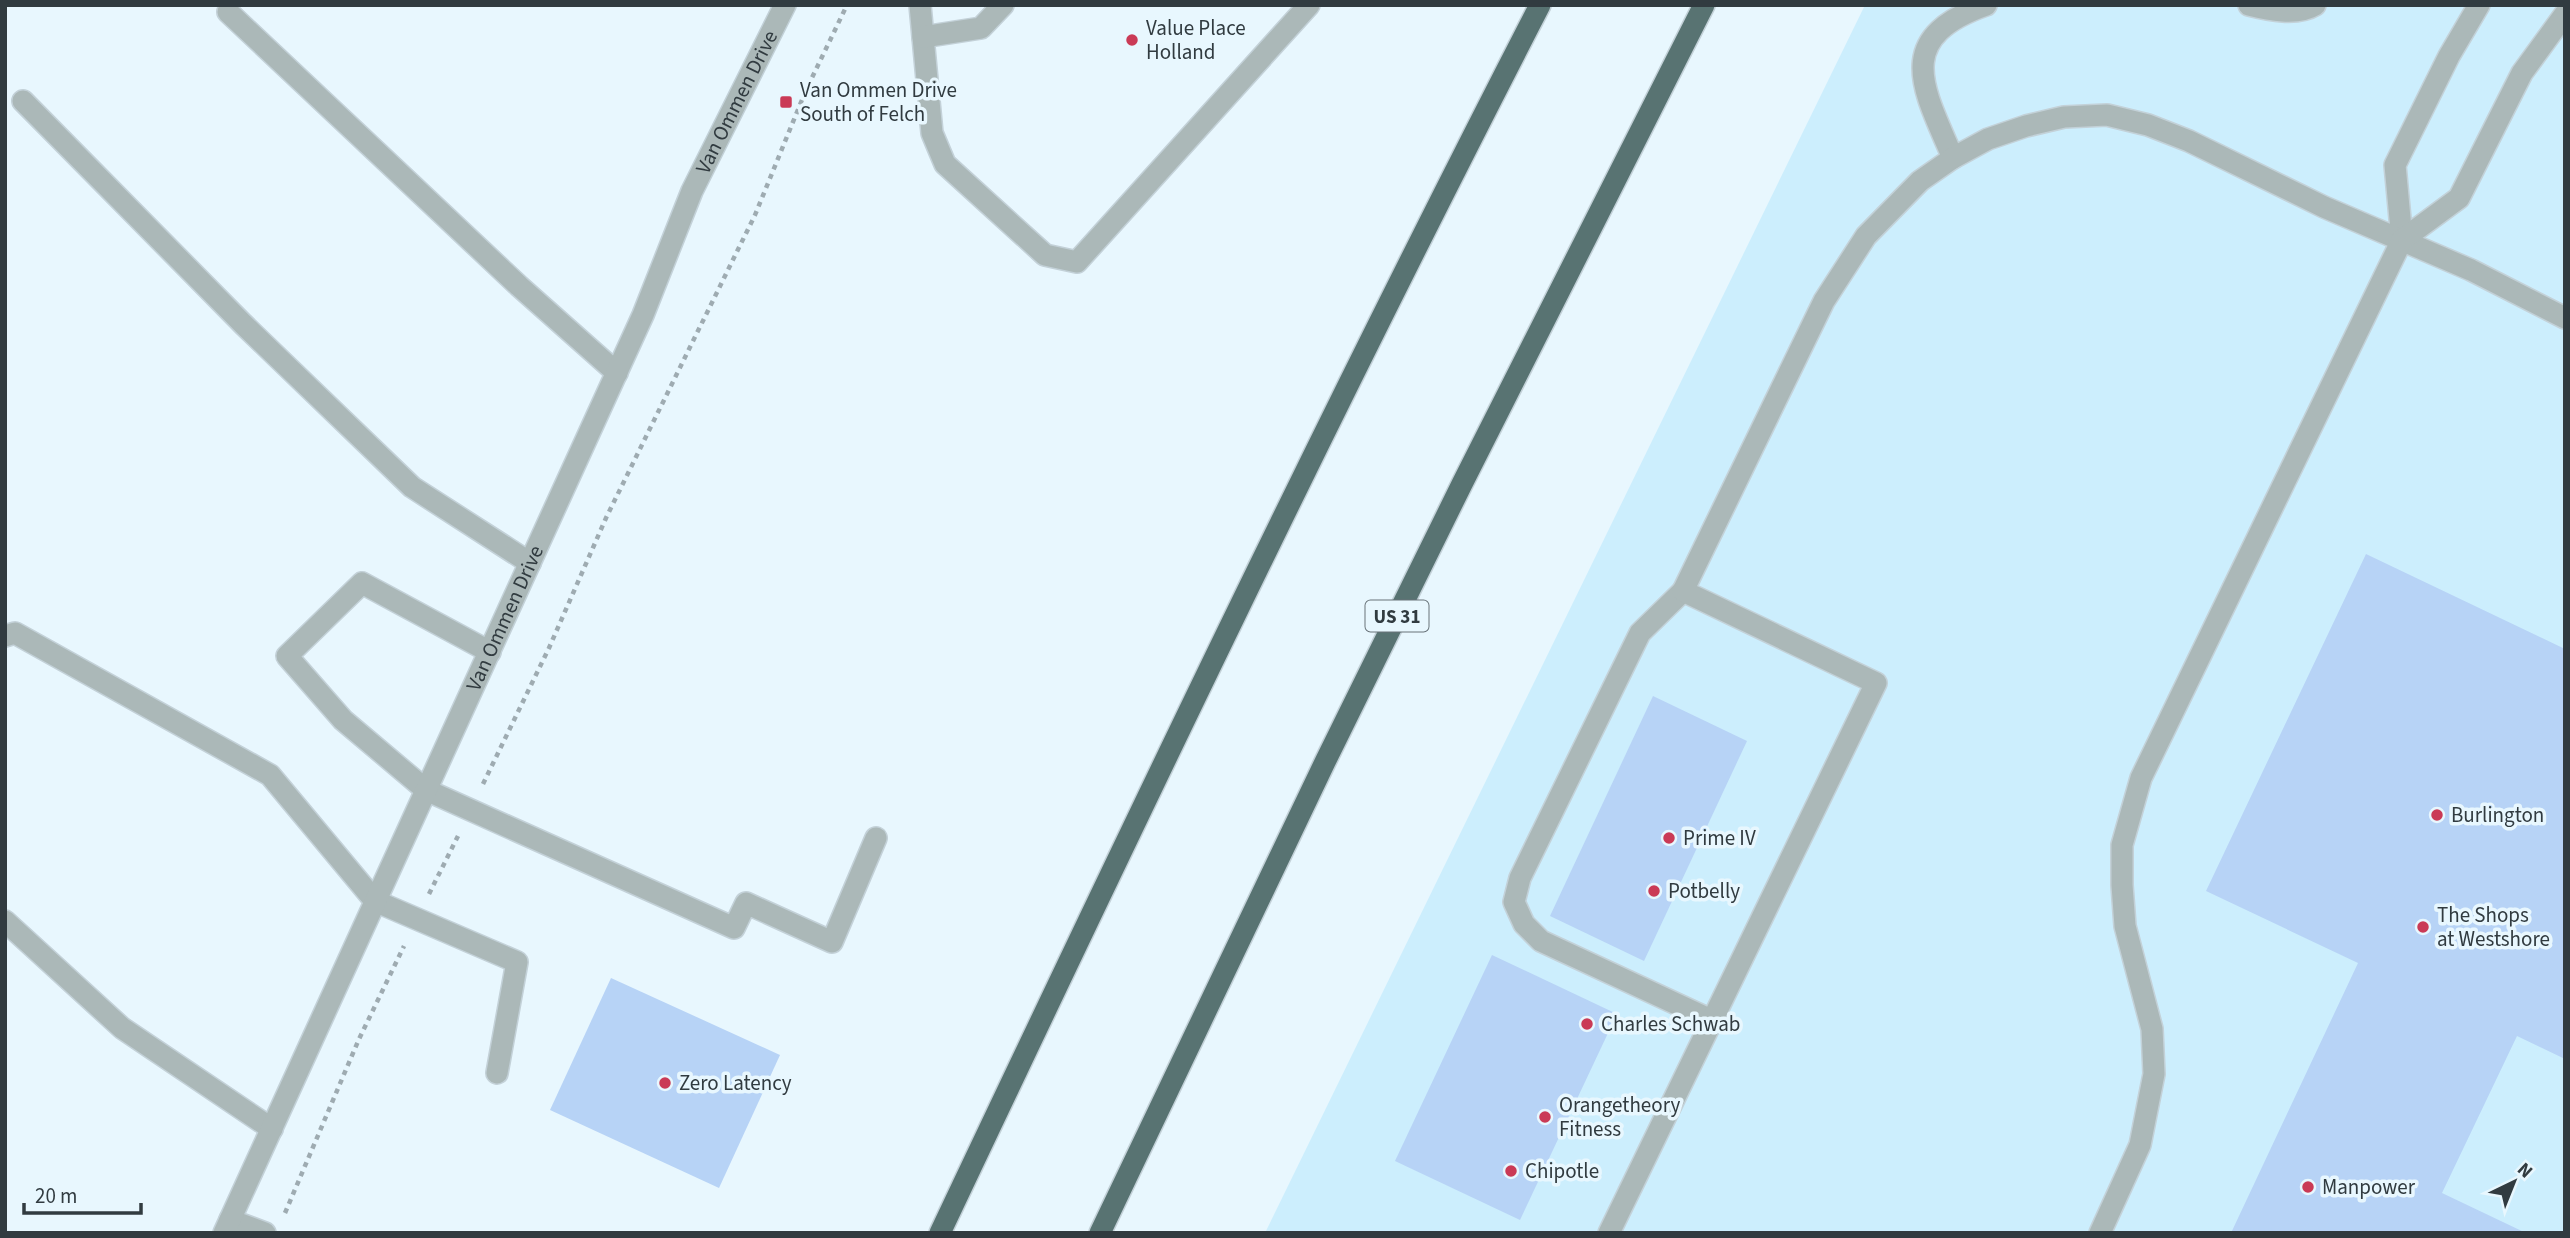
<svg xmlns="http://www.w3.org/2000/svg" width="2570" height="1238" viewBox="0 0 2570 1238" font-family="'Source Sans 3',sans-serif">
	<rect width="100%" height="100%" fill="#e8f7fe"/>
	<polygon fill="#cceefd" points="1865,5 2565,5 2565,1233 1265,1233"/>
	<g fill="#b7d3f6">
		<polygon points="2366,554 2565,649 2565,1059 2517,1036 2442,1193 2526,1233 2231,1233 2358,963 2206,891"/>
		<polygon points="1653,696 1747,741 1644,961 1550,916"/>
		<polygon points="1492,955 1617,1014 1520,1220 1395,1161"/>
		<polygon points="611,978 780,1055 719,1188 550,1110"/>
	</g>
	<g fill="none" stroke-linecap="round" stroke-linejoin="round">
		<g stroke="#c3d1d8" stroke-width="24">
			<g id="minor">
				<polyline points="920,5 932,133 945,164 1045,255 1077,262 1309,5"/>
				<path d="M2249,5c20,5 48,11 66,0"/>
				<polyline points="228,12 519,286 617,373"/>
				<polyline points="923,37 981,28 1003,5"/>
				<polyline points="23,101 243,324 412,487 530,563"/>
				<path d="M1953,158c-30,-70 -61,-120 33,-153"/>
				<polyline points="2402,240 2395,165 2449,56 2479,5"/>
				<polyline points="1683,591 1640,633 1520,878 1514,902 1524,924 1541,941 1711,1020"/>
				<polyline points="5,636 15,633 270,775 375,901 517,962 497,1073"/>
				<polyline points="490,652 362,583 287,656 343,720 426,790 734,928 746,903 832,942 876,838"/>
				<polyline points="5,921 122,1028 272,1129"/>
				<polyline points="230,1220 265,1233"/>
				<path id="s1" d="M224,1233l419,-918 49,-124 93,-186"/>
				<polyline points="1609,1233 1876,683 1683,591 1824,301 1866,236 1920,181 1953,158 1988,139 2026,126 2064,117 2107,115 2148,125 2189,141 2324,207 2471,270 2565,318"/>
				<polyline points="2100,1233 2140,1145 2154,1074 2152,1029 2125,926 2122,885 2122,845 2141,778 2402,240 2459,198 2522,73 2565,14"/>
			</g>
		</g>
		<g stroke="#c3d1d8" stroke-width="24">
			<g id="highway">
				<path d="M940,1233c195,-412 391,-823 600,-1228"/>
				<polyline points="1100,1233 1325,762 1462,484 1704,5"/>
			</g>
		</g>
		<g stroke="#9eabb1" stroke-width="4.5" stroke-dasharray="5 5" stroke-linecap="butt">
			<polyline points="483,784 549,648 606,518 755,215 806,90 847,5"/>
			<polyline points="429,894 458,836"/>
			<polyline points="285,1213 359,1039 404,946"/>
		</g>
		<use href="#minor" stroke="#abb8b8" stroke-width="21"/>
		<use href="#highway" stroke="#587372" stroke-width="21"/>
	</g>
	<g fill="#ca3a56" stroke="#e8f7fe" stroke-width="2.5">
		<circle cx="1132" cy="40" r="7"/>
		<rect x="779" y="95" width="14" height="14" rx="3.5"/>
		<circle cx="2437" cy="815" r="7"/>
		<circle cx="1669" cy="838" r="7"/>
		<circle cx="1654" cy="891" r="7"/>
		<circle cx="2423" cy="927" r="7"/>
		<circle cx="1587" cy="1024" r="7"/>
		<circle cx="665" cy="1083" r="7"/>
		<circle cx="1545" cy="1117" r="7"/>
		<circle cx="1511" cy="1171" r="7"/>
		<circle cx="2308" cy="1187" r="7"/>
	</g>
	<g text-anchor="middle" stroke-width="7" stroke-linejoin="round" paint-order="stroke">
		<rect fill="#e8f7fe" stroke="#687379" stroke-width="2" x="1365.5" y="600.5" width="63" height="31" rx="5"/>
		<g font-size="19" font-weight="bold" fill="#313b40">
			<text x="1397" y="623">US 31</text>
		</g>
		<g font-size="21" fill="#313b40" stroke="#e8f7fe" text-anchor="start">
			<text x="1146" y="35">Value Place<tspan x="1146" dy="24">Holland</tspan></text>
			<text x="800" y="97">Van Ommen Drive<tspan x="800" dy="24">South of Felch</tspan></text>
			<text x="2451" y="822">Burlington</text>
			<text x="1683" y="845">Prime IV</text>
			<text x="1668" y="898">Potbelly</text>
			<text x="2437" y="922">The Shops<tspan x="2437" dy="24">at Westshore</tspan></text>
			<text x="1601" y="1031">Charles Schwab</text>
			<text x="679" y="1090">Zero Latency</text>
			<text x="1559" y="1112">Orangetheory<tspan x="1559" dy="24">Fitness</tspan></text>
			<text x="1525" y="1178">Chipotle</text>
			<text x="2322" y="1194">Manpower</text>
		</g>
		<g font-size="21" fill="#313b40" stroke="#e8f7fe">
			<text dy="7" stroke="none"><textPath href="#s1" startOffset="1242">Van Ommen Drive</textPath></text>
			<text dy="7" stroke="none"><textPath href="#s1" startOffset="676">Van Ommen Drive</textPath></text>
		</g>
	</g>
	<rect width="2570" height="1238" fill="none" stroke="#313b40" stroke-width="14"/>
	<g transform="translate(2514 1182) rotate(43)" stroke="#e8f7fe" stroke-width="5" paint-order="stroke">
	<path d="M0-5L12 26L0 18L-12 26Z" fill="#313b40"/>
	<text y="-10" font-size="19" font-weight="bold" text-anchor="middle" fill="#313b40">N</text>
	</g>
	<path d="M24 1203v10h117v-10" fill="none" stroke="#313b40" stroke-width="3.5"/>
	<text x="35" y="1203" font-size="21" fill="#313b40" stroke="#e8f7fe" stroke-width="5" paint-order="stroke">20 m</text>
</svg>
